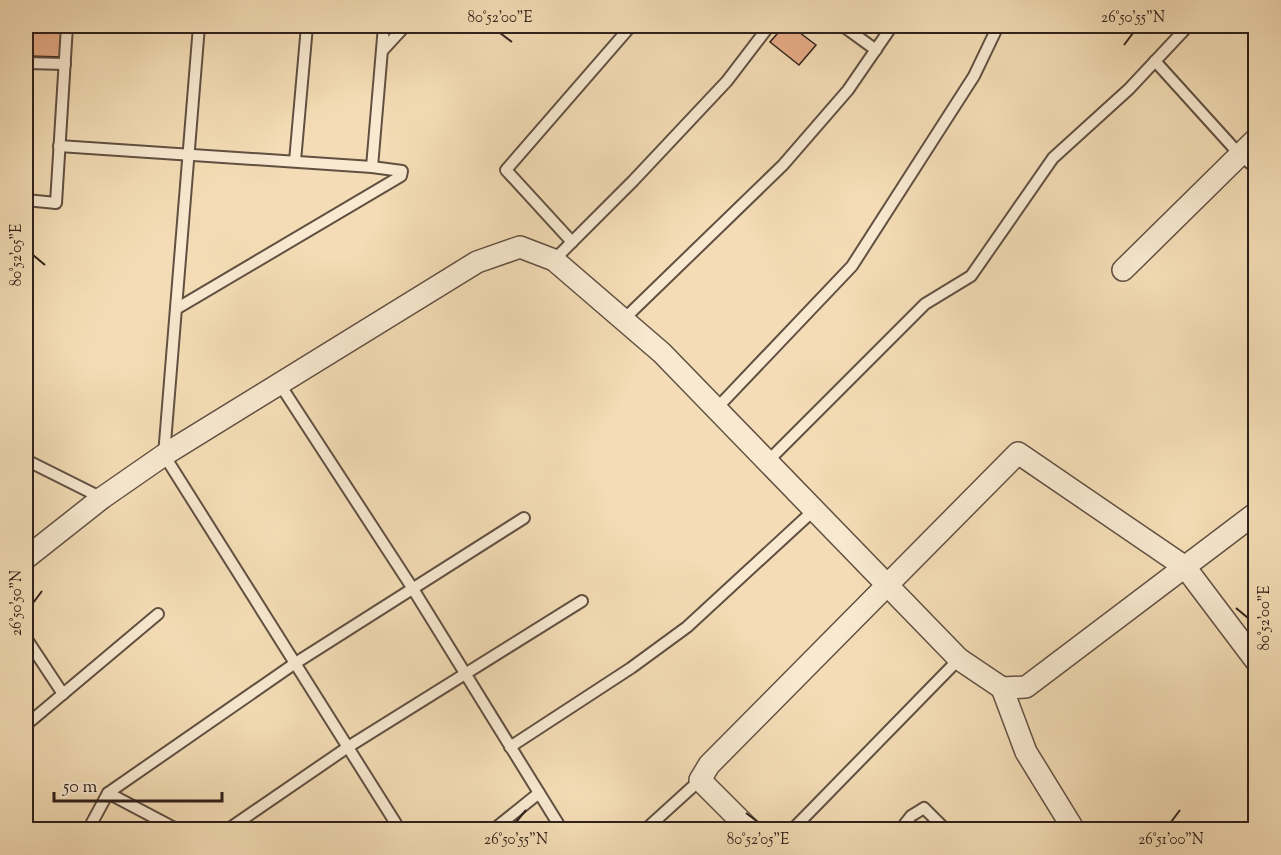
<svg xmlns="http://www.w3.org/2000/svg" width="1281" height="855" viewBox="0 0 1281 855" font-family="'Sorts Mill Goudy',serif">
	<rect width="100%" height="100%" fill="#f4ddb6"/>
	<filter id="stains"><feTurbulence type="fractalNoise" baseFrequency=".00333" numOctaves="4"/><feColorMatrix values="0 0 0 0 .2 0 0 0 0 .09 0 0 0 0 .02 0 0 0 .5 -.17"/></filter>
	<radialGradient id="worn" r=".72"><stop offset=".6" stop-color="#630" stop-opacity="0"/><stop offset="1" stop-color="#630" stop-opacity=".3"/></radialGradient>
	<g fill="#e8ad87" stroke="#30211b" stroke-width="1.5">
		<polygon points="26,26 64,26 65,57 26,56"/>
		<polygon points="784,26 791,26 816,45 799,65 770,42"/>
	</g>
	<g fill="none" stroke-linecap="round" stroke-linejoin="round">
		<g stroke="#615042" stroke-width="14">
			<g id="service">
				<polyline points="199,26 164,455 400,830"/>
				<polyline points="843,26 876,50"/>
				<polyline points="382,51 405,26"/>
				<polyline points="1155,61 1240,155 1256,168"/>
				<polyline points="26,63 65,64"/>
				<polyline points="59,146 372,167 402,171 401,176 176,309"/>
				<polyline points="295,161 307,26"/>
				<polyline points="372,167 384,26"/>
				<polyline points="26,200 56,203 67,26"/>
				<polyline points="572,242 506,170 631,26"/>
				<polyline points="554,260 633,181 727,81 769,26"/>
				<polyline points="623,320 783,165 848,90 892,26"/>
				<polyline points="279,383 413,589 562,830"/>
				<polyline points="716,409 852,266 974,76 998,26"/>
				<polyline points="26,460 102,498"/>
				<polyline points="767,462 925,304 971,276 1053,158 1129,89 1188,26"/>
				<polyline points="26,638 63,694"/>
				<polyline points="26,725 158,614"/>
				<polyline points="510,747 631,668 687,627 814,510"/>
				<polyline points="108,793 178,830"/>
				<polyline points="88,830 108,793 294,664 524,518"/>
				<polyline points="227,830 348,747 582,601"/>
				<polyline points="493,830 539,793"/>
				<polyline points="645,830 700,780"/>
				<polyline points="792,830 959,659"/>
				<polyline points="900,830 911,816 924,808 946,830"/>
			</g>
		</g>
		<g stroke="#615042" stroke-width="24">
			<g id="minor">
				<polyline points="1123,270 1256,139"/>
				<polyline points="26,558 102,498 164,455 477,262 520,247 554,260 662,353 959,659 1002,688 1026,687 1256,513"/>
				<polyline points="1002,688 1026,752 1074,830"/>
				<polyline points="750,830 700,780 709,765 1018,453 1185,567 1256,661"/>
			</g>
		</g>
		<use href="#service" stroke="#f8e9d0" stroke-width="10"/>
		<use href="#minor" stroke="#f8e9d0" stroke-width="21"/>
	</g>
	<path fill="none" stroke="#30211b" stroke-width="2" d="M500,33l12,9M1124,45l9,-12M33,255l12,10M33,603l9,-12M1236,608l12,10M746,813l12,9M516,822l10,-12M1171,822l9,-12"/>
	<rect width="1281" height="855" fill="none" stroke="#f4ddb6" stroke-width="66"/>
	<path d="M54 792v9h168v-9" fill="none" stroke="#30211b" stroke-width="3"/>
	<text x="63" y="792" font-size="18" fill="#30211b" stroke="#f8e9d0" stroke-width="4.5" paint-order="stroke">50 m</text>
	<rect x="33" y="33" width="1215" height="789" fill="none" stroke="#30211b" stroke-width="2"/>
	<g font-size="15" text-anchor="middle" fill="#30211b">
		<text x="500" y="22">80°52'00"E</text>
		<text x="1133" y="22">26°50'55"N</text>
		<text transform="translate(16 255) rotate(-90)" y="5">80°52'05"E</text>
		<text transform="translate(16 603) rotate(-90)" y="5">26°50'50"N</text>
		<text transform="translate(1264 618) rotate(-90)" y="5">80°52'00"E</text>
		<text x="516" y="844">26°50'55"N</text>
		<text x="758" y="844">80°52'05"E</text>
		<text x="1171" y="844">26°51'00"N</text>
	</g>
	<rect width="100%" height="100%" filter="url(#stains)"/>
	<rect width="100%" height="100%" fill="url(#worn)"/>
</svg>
